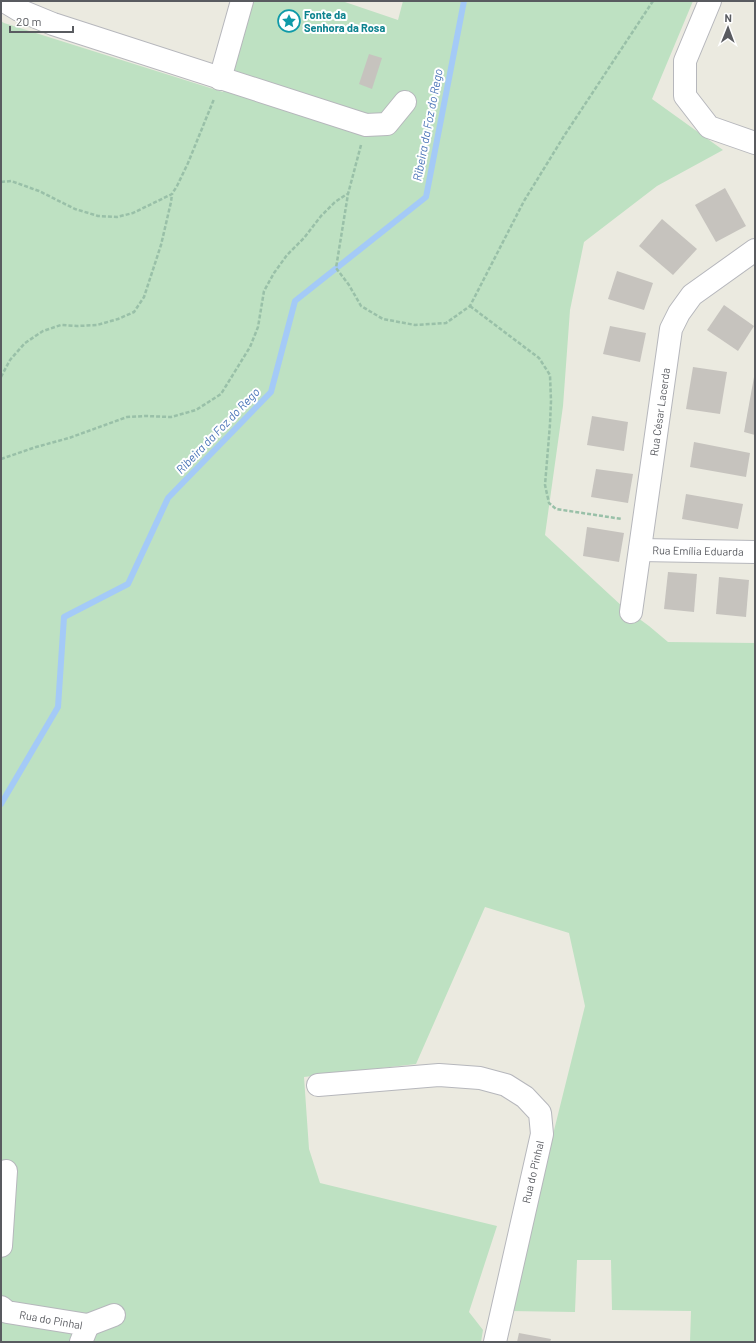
<svg xmlns="http://www.w3.org/2000/svg" width="756" height="1343" viewBox="0 0 756 1343" font-family="Barlow,sans-serif">
	<rect width="100%" height="100%" fill="#ebeae0"/>
	<polygon fill="#bee1c2" points="247,1 342,1 398,20 403,1 693,1 652,99 723,150 657,186 584,242 570,310 563,406 545,535 623,607 649,626 668,642 755,643 755,1090 754,1093 755,1093 755,1342 690,1342 691,1311 612,1310 611,1260 577,1260 575,1312 509,1311 585,1006 569,933 485,907 416,1064 304,1077 309,1149 320,1183 497,1226 469,1312 483,1330 481,1342 1,1342 1,21 4,23 223,92"/>
	<g fill="none" stroke-linecap="round" stroke-linejoin="round">
		<polyline stroke="#a4caf7" stroke-width="6" points="1,804 58,707 64,617 128,584 168,498 271,392 295,301 426,197 464,1"/>
	</g>
	<g fill="#c6c3be">
		<polygon points="369,54 382,58 372,89 359,84"/>
		<polygon points="725,188 746,226 716,242 695,205"/>
		<polygon points="662,219 697,249 673,275 639,246"/>
		<polygon points="617,271 653,283 644,310 608,299"/>
		<polygon points="724,305 754,326 738,351 707,330"/>
		<polygon points="610,326 646,333 640,362 603,354"/>
		<polygon points="693,367 727,372 720,414 686,409"/>
		<polygon points="754,377 755,377 755,435 744,432"/>
		<polygon points="592,416 628,422 624,451 587,445"/>
		<polygon points="694,442 750,453 746,477 690,467"/>
		<polygon points="596,469 633,474 628,503 591,497"/>
		<polygon points="686,494 743,504 738,529 682,519"/>
		<polygon points="587,527 624,533 619,562 583,556"/>
		<polygon points="668,572 697,574 694,612 664,609"/>
		<polygon points="719,577 749,580 746,617 716,614"/>
		<polygon points="519,1333 551,1339 550,1342 517,1342"/>
	</g>
	<g fill="none" stroke-linecap="round" stroke-linejoin="round">
		<g stroke="#b6b7bc" stroke-width="24">
			<g id="minor">
				<polyline points="4,1 19,10 53,24 366,125 387,124 405,102"/>
				<polyline points="710,1 685,61 685,96 709,127 755,143"/>
				<polyline points="220,79 242,1"/>
				<polyline points="640,550 755,552"/>
				<polyline points="631,612 671,329 679,313 692,295 755,250"/>
				<polyline points="318,1085 439,1075 480,1078 506,1085 525,1097 540,1113 542,1134 495,1342"/>
				<polyline points="1,1246 6,1171"/>
				<polyline points="1,1307 7,1312 88,1325 81,1342"/>
				<polyline points="88,1325 114,1315"/>
			</g>
		</g>
		<g stroke="#99c0a8" stroke-width="2.5" stroke-dasharray="4 2" stroke-linecap="butt">
			<polyline points="361,145 348,194 336,268 349,285 361,306 383,319 415,325 446,323 470,306 524,201 564,136 653,1"/>
			<polyline points="1,182 11,181 39,191 75,209 98,216 117,217 133,213 172,194 177,186 188,163 214,99"/>
			<polyline points="470,306 539,358 550,375 551,401 550,424 545,485 549,503 556,509 622,519"/>
			<polyline points="1,377 10,360 25,343 43,331 61,325 77,326 97,325 118,319 134,312 144,297 161,245 171,202 172,194"/>
			<polyline points="1,459 36,447 69,438 127,417 146,416 171,417 196,410 221,394 250,347 258,327 264,291 274,273 287,255 304,238 321,216 335,202 347,194"/>
		</g>
		<use href="#minor" stroke="#fff" stroke-width="22"/>
	</g>
	<defs>
		<g id="sight-ring" transform="scale(1.15)"><circle r="9.5" fill="#fff" stroke="#0f9aa8" stroke-width="1.5"/><path d="M0-6L1.8-2.2L6-1.7L2.9 1.2L3.7 5.4L0 3.3L-3.7 5.4L-2.9 1.2L-6-1.7L-1.8-2.2Z" fill="#0f9aa8"/></g>
	</defs>
	<g fill-rule="evenodd">
		<use href="#sight-ring" x="289" y="21"/>
	</g>
	<g text-anchor="middle" stroke-width="4" stroke-linejoin="round" paint-order="stroke">
		<g font-size="11" font-weight="bold" fill="#0d838f" stroke="#fff" text-anchor="start">
			<text x="304" y="19">Fonte da<tspan x="304" dy="13">Senhora da Rosa</tspan></text>
		</g>
		<g font-size="11" fill="#595b60" stroke="#fff">
			<text transform="translate(660 412) rotate(-82)" y="4">Rua César Lacerda</text>
			<text transform="translate(698 551) rotate(1)" y="4">Rua Emília Eduarda</text>
			<text transform="translate(533 1172) rotate(-77)" y="4">Rua do Pinhal</text>
			<text transform="translate(51 1320) rotate(10)" y="4">Rua do Pinhal</text>
		</g>
		<g font-size="12" font-style="italic" fill="#4a74b7" stroke="#fff">
			<text transform="translate(428 125) rotate(-79)" y="4">Ribeira da Foz do Rego</text>
			<text transform="translate(218 431) rotate(-46)" y="4">Ribeira da Foz do Rego</text>
		</g>
	</g>
	<rect width="756" height="1343" fill="none" stroke="#595b60" stroke-width="4"/>
	<g transform="translate(728 28) rotate(1)" stroke="#ffffff" stroke-width="3" paint-order="stroke">
	<path d="M0-3L7 15L0 10L-7 15Z" fill="#595b60"/>
	<text y="-6" font-size="11" font-weight="bold" text-anchor="middle" fill="#595b60">N</text>
	</g>
	<path d="M10 26v6h63v-6" fill="none" stroke="#595b60" stroke-width="2"/>
	<text x="16" y="26" font-size="12" fill="#595b60" stroke="#ffffff" stroke-width="3" paint-order="stroke">20 m</text>
</svg>
